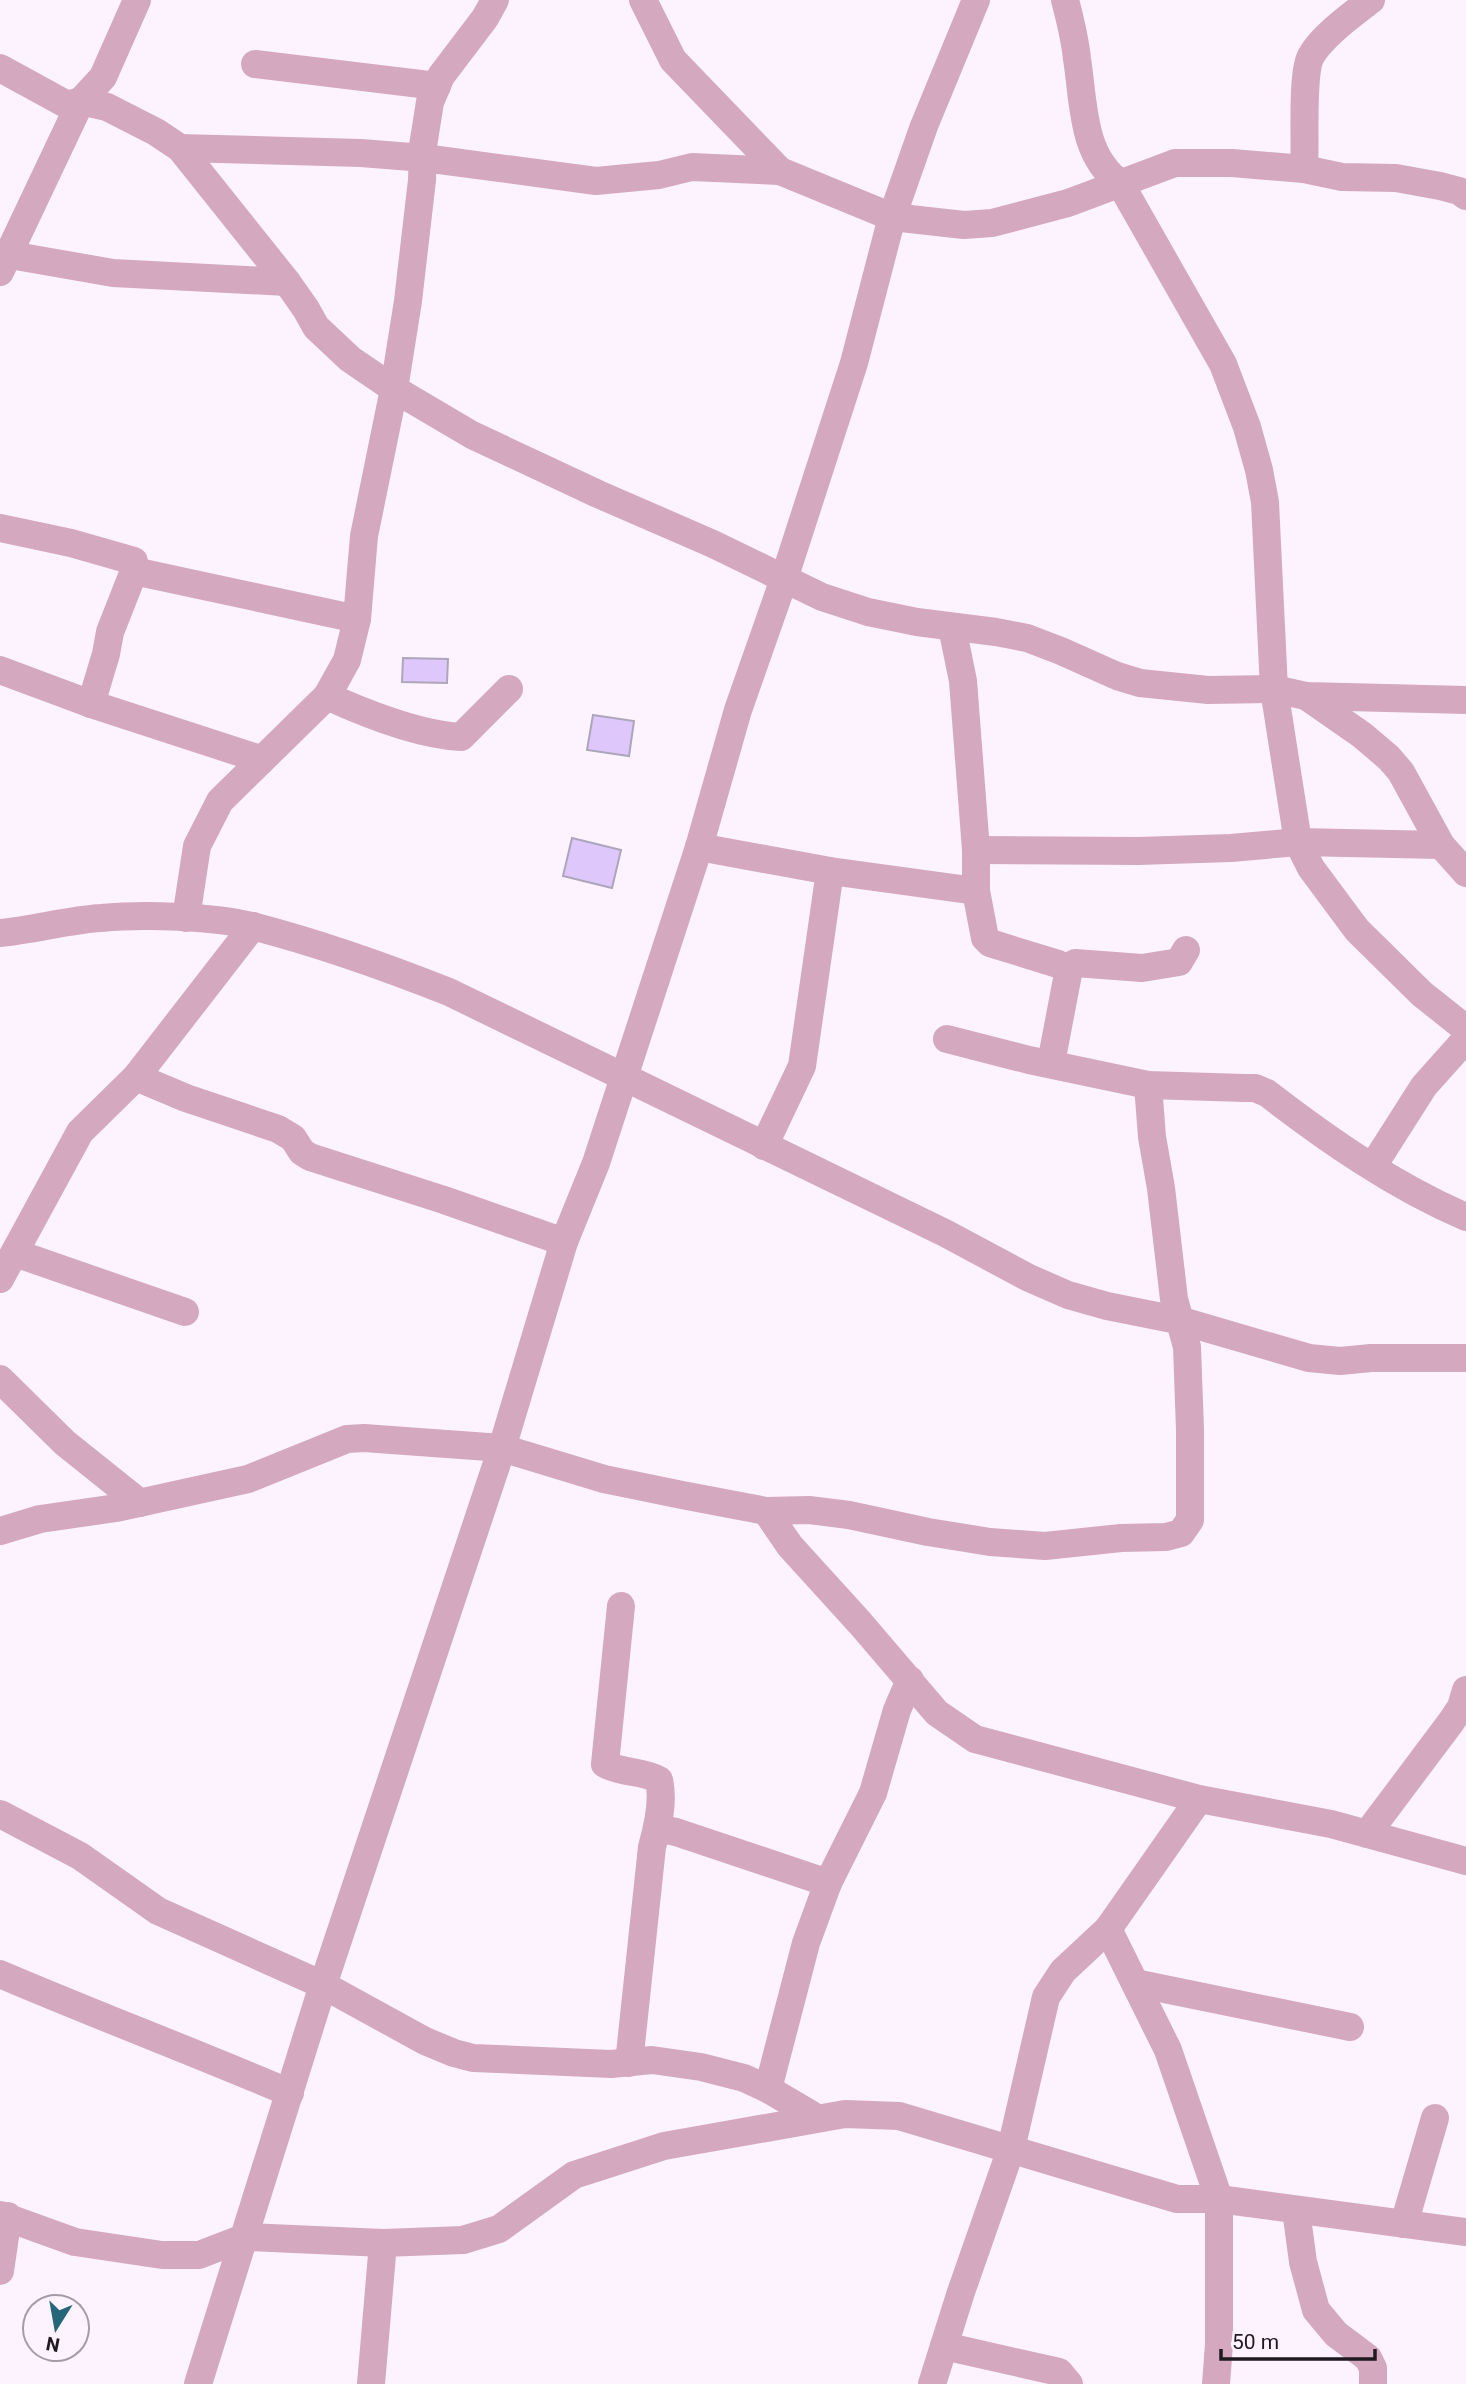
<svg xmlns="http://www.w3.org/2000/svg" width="1466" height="2384" viewBox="0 0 1466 2384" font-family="Roboto,sans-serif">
	<rect width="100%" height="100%" fill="#fdf3fe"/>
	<g fill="#dec8fb" stroke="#ada5b9" stroke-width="2">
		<polygon points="403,658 448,659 447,683 402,682"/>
		<polygon points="593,715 634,721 629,756 587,750"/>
		<polygon points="572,838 621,850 612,888 563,876"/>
	</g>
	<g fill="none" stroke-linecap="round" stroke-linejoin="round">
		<g stroke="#d4a9c0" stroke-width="28">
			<polyline points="643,0 673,60 780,171"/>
			<path d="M1065,0c5,19 10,39 12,59 7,43 4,96 43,124l103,181 24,63 12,43 6,32 9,187 24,153 13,26 46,62 65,64 44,35"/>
			<polyline points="255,64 437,86"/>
			<polyline points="0,68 64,103 71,104 81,101 107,107 156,132 180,148 287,282 306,309 316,327 350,359 394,389 472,435 598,494 713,544 822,597 868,612 917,622 996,632 1027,638 1061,651 1117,676 1140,683 1208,690 1274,689 1306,696 1466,700"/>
			<polyline points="180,148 361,153 424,158 596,181 659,175 692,167 780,171 892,217 964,225 992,223 1068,203 1175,163 1232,163 1304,169 1342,177 1396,178 1440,186 1459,191 1466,196"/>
			<path d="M1304,169c2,-25 -3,-95 7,-113 11,-20 42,-42 60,-56"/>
			<polyline points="10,255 113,273 287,282"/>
			<polyline points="0,272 81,101 103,77 137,0"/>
			<polyline points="0,528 71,543 134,561 134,571 110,632 106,654 91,704"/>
			<polyline points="134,571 357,619"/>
			<polyline points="952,627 963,681 976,850 976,891 985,938 990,943 1058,964 1067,969"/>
			<polyline points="0,670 91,704 260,759"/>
			<path d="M327,696c37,17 93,39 134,41l48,-48"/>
			<polyline points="1306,696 1362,735 1389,758 1401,772 1441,845 1466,873"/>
			<polyline points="699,847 830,871 976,891"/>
			<polyline points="976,850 1138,851 1231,848 1298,842 1441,845"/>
			<polyline points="186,918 197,846 220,801 327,696 347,660 357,619 364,536 394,389 408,301 422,180 423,146 430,102 441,76 485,18 495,0"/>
			<path d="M0,933c34,-3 67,-13 101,-15 42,-4 114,-2 155,9 65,17 130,40 193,65l496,241 84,45 39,17 39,11 75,15 127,37 31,3 31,-3h95"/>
			<polyline points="1067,969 1075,963 1142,968 1179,962 1186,950"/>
			<path d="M947,1039l82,21 119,25 96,3h11l12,5c61,47 127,93 199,124"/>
			<polyline points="1051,1063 1068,974 1067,969"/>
			<polyline points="136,1077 186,1098 278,1129 293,1138 302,1152 310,1157 444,1200 564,1242"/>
			<polyline points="764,1146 802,1066 830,871"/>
			<polyline points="1373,1166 1424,1086 1466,1039"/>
			<polyline points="15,1253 185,1312"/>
			<polyline points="0,1279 80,1132 136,1077 253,926"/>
			<polyline points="0,1379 65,1443 140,1503"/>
			<polyline points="766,1511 790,1546 860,1623 937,1713 975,1739 1199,1799 1331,1824 1466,1861"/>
			<polyline points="0,1531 40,1519 116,1508 248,1479 347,1439 364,1438 502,1448 604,1479 682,1495 766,1511 809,1510 849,1515 928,1532 990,1542 1045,1546 1121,1538 1166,1537 1181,1533 1190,1520 1190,1430 1187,1347 1174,1299 1161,1188 1152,1137 1148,1085"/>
			<path d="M621,1606l-16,158c18,10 37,6 54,16 5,21 -1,46 -7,67l-23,216"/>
			<polyline points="0,1814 80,1856 158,1911 323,1985 425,2041 454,2053 473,2058 611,2064 652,2060 701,2067 744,2078 768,2089"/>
			<polyline points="657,1828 676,1832 828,1883"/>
			<polyline points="1367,1834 1451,1722 1461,1707 1466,1690"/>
			<polyline points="1108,1929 1168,2050 1219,2199 1219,2344 1216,2384"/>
			<path d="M0,1974c96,41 194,78 290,119"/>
			<polyline points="1135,1983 1350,2027"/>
			<polyline points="817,2118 768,2089 806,1943 828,1883 873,1793 897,1710 910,1680"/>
			<polyline points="1296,2210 1303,2262 1316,2310 1336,2334 1368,2358 1373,2368 1373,2384"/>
			<polyline points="0,2215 75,2242 162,2255 199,2255 246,2237 383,2243 463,2240 499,2229 574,2175 664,2146 845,2114 899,2116 1177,2199 1219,2199 1466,2232"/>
			<polyline points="1404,2224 1435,2118"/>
			<polyline points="0,2271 8,2216"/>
			<polyline points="944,2346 1059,2372 1069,2384"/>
			<polyline points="198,2384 323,1985 502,1448 564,1242 596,1163 699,847 738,710 784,579 854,363 892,217 924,126 976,0"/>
			<polyline points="371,2384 383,2243"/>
			<polyline points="932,2384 961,2292 1011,2149 1046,1997 1063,1971 1108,1929 1199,1799"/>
		</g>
	</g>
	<g transform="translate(56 2328) rotate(191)"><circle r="33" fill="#fdf3fe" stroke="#a49ca5" stroke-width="2"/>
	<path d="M0-5L12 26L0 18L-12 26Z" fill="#26667a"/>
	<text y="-10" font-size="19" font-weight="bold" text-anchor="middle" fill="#1f1920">N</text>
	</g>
	<path d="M1221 2349v10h154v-10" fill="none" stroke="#1f1920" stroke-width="3.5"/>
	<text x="1232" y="2349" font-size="21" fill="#1f1920" stroke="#fdf3fe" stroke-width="5" paint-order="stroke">50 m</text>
</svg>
